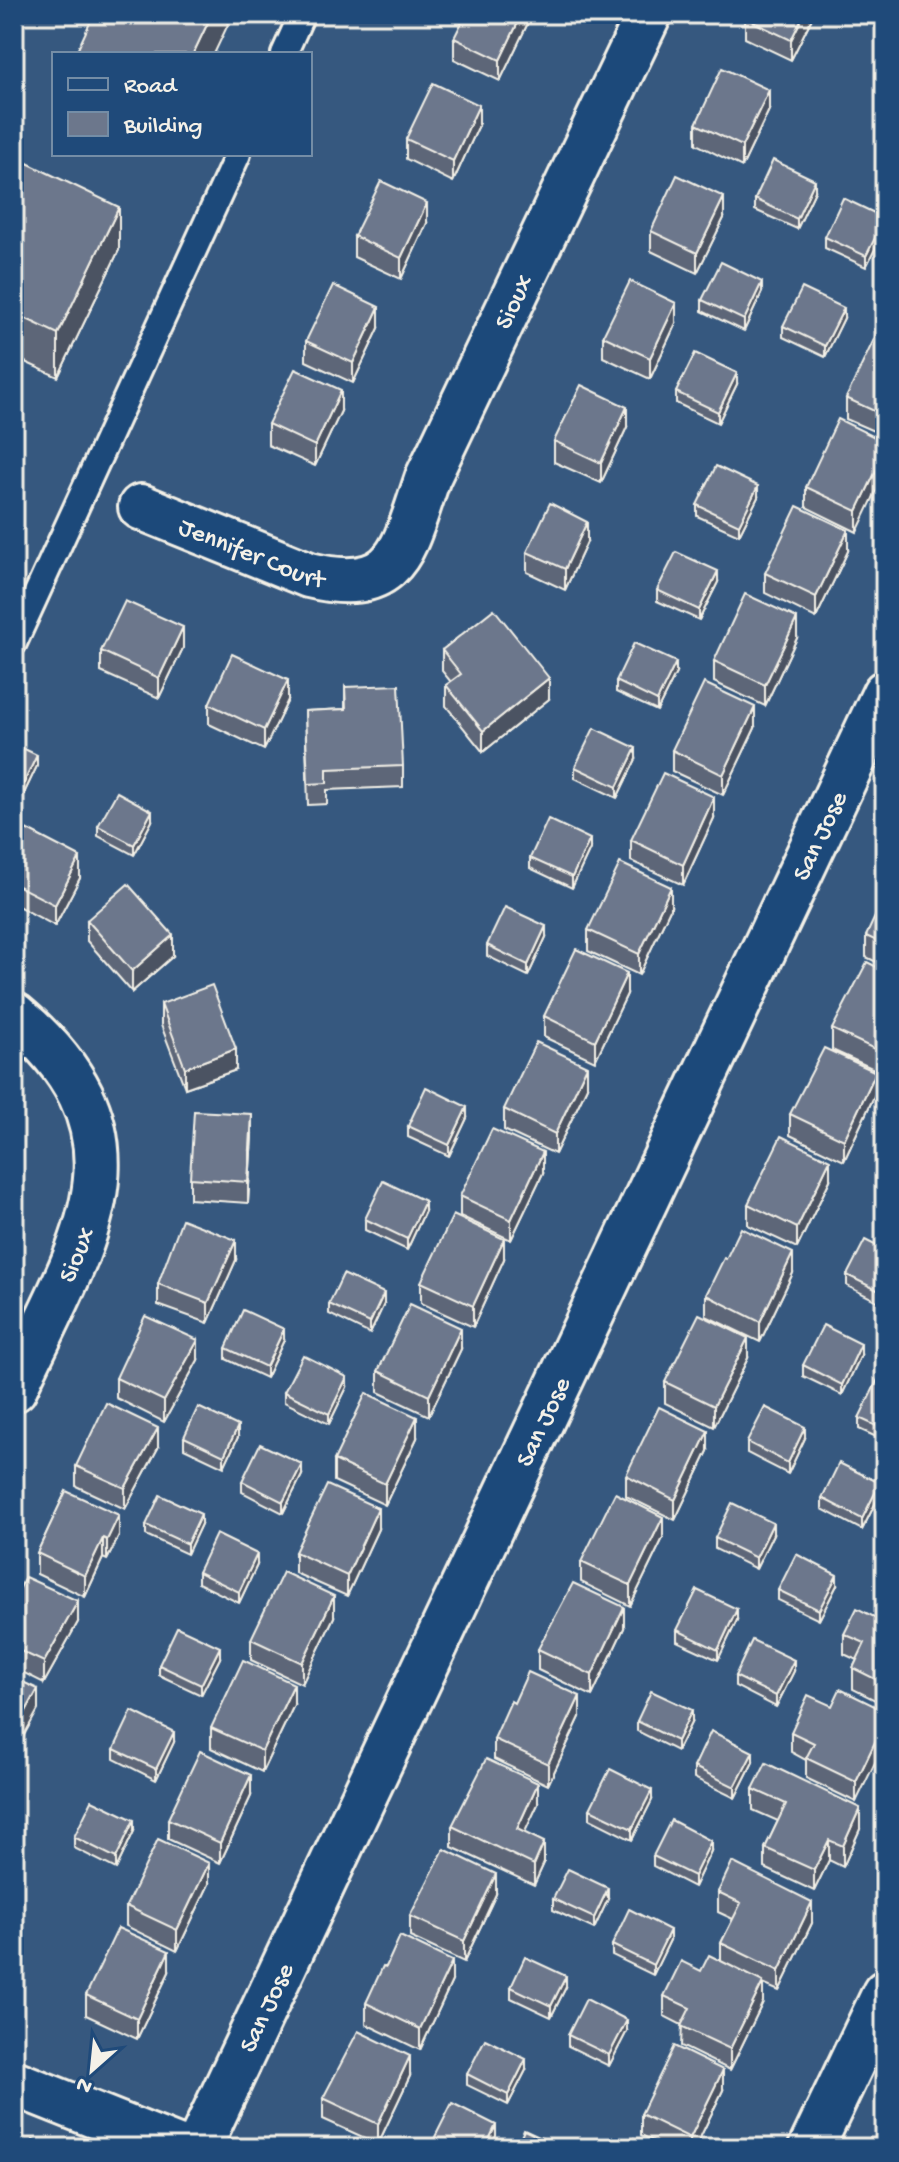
<svg xmlns="http://www.w3.org/2000/svg" width="899" height="2162" viewBox="0 0 899 2162" font-family="'Gochi Hand',sans-serif">
	<rect width="100%" height="100%" fill="#36587f"/>
	<filter id="ink" filterUnits="userSpaceOnUse"><feTurbulence type="fractalNoise" baseFrequency=".0125" numOctaves="2"/><feDisplacementMap in="SourceGraphic" scale="16" xChannelSelector="R" yChannelSelector="G"/><feConvolveMatrix kernelMatrix="1 2 1 2 8 2 1 2 1" color-interpolation-filters="sRGB"/></filter>
	<g filter="url(#ink)">
		<g fill="none" stroke-linecap="round" stroke-linejoin="round">
			<g stroke="#f4f1e8" stroke-width="30">
				<g id="lane">
					<polyline points="284,54 302,14"/>
					<polyline points="14,643 238,154"/>
				</g>
			</g>
			<g stroke="#f4f1e8" stroke-width="50">
				<g id="street">
					<path id="s1" d="M141,507l168,68c91,22 94,-27 119,-98l221,-463"/>
					<path d="M14,1015c148,124 65,233 0,374"/>
					<polyline points="14,2083 177,2148"/>
					<path id="s2" d="M198,2148l687,-1455"/>
					<polyline points="811,2148 885,1993"/>
				</g>
			</g>
			<use href="#lane" stroke="#1f4a7a" stroke-width="24"/>
			<use href="#street" stroke="#1f4a7a" stroke-width="44"/>
		</g>
		<g fill="#5d6678" stroke="#f4f1e8" stroke-width="2">
			<polygon points="527,14 527,25 500,81 454,59 454,38"/>
			<polygon points="747,14 814,14 791,60 745,38 745,18"/>
			<polygon points="769,110 742,167 696,144 696,124"/>
			<polygon points="479,125 453,182 406,159 406,139"/>
			<polygon points="14,179 119,250 58,377 14,357"/>
			<polygon points="815,191 797,229 755,210 755,199"/>
			<polygon points="724,218 697,273 651,251 651,231"/>
			<polygon points="427,223 401,279 354,257 354,236"/>
			<polygon points="885,229 866,267 825,248 825,237"/>
			<polygon points="762,292 744,331 702,311 702,300"/>
			<polygon points="844,318 825,357 783,337 783,326"/>
			<polygon points="676,323 650,379 603,357 603,336"/>
			<polygon points="379,328 353,383 306,361 306,341"/>
			<polygon points="885,334 885,436 846,419 846,398"/>
			<polygon points="737,384 718,423 676,403 676,392"/>
			<polygon points="341,411 315,466 268,445 268,424"/>
			<polygon points="627,427 601,483 554,462 554,441"/>
			<polygon points="885,442 857,532 806,507 806,487"/>
			<polygon points="758,497 739,535 697,516 697,505"/>
			<polygon points="587,542 565,590 527,572 527,552"/>
			<polygon points="848,551 816,618 765,593 765,573"/>
			<polygon points="718,582 699,620 657,601 657,590"/>
			<polygon points="797,638 765,706 714,682 714,661"/>
			<polygon points="183,648 159,698 101,672 101,651"/>
			<polygon points="442,650 549,699 483,752 446,706 446,685 451,682 442,671"/>
			<polygon points="676,673 657,711 616,692 616,681"/>
			<polygon points="345,687 403,766 403,787 327,790 327,804 308,805 305,711 345,709"/>
			<polygon points="288,700 264,750 209,724 209,704"/>
			<polygon points="755,728 723,795 672,771 672,750"/>
			<polygon points="14,744 37,766 18,806 14,804"/>
			<polygon points="636,759 617,798 575,778 575,767"/>
			<polygon points="714,818 683,885 631,861 631,840"/>
			<polygon points="152,821 134,855 98,836 98,826"/>
			<polygon points="14,837 80,878 55,926 14,904"/>
			<polygon points="590,849 572,888 530,868 530,858"/>
			<polygon points="671,907 639,975 588,951 588,930"/>
			<polygon points="885,909 885,966 866,957 866,936"/>
			<polygon points="87,920 173,956 132,992 87,941"/>
			<polygon points="546,937 528,976 487,956 487,945"/>
			<polygon points="885,971 885,1074 832,1050 832,1029"/>
			<polygon points="627,994 595,1061 544,1037 544,1016"/>
			<polygon points="161,1004 236,1070 185,1088 161,1025"/>
			<polygon points="587,1087 555,1154 504,1130 504,1109"/>
			<polygon points="876,1092 844,1161 790,1135 790,1114"/>
			<polygon points="467,1118 449,1156 408,1137 408,1126"/>
			<polygon points="252,1135 248,1203 190,1199 190,1178"/>
			<polygon points="543,1173 511,1240 460,1216 460,1196"/>
			<polygon points="830,1180 797,1248 748,1225 748,1204"/>
			<polygon points="425,1211 407,1250 365,1230 365,1219"/>
			<polygon points="885,1250 885,1305 847,1286 847,1275"/>
			<polygon points="504,1259 473,1327 421,1303 421,1282"/>
			<polygon points="726,1259 793,1273 760,1342 706,1316 706,1295"/>
			<polygon points="236,1260 208,1323 158,1305 158,1284"/>
			<polygon points="329,1304 384,1304 370,1334 329,1314"/>
			<polygon points="284,1340 266,1378 226,1359 226,1348"/>
			<polygon points="461,1349 429,1416 378,1392 378,1371"/>
			<polygon points="861,1355 842,1395 803,1376 803,1365"/>
			<polygon points="748,1358 714,1427 665,1403 665,1382"/>
			<polygon points="198,1360 164,1422 116,1398 116,1378"/>
			<polygon points="885,1380 885,1441 859,1429 859,1418"/>
			<polygon points="347,1387 329,1424 284,1402 284,1392"/>
			<polygon points="184,1437 238,1437 224,1467 184,1448"/>
			<polygon points="417,1438 385,1505 334,1481 334,1460"/>
			<polygon points="805,1438 788,1474 747,1453 747,1442"/>
			<polygon points="158,1448 125,1509 76,1486 76,1466"/>
			<polygon points="708,1451 675,1520 626,1496 626,1475"/>
			<polygon points="302,1475 283,1513 242,1492 242,1481"/>
			<polygon points="66,1491 119,1536 107,1560 103,1558 85,1597 37,1574 37,1553"/>
			<polygon points="880,1494 862,1530 822,1509 822,1498"/>
			<polygon points="201,1524 187,1554 146,1535 146,1525"/>
			<polygon points="378,1529 347,1596 295,1573 295,1552"/>
			<polygon points="773,1534 756,1569 715,1549 715,1538"/>
			<polygon points="663,1538 630,1606 581,1582 581,1562"/>
			<polygon points="257,1565 239,1603 198,1583 198,1572"/>
			<polygon points="837,1585 819,1620 778,1600 778,1590"/>
			<polygon points="885,1600 885,1705 853,1689 853,1668 857,1660 844,1654 844,1634 876,1618"/>
			<polygon points="14,1601 78,1622 44,1683 14,1668"/>
			<polygon points="334,1617 302,1684 251,1660 251,1639"/>
			<polygon points="737,1620 718,1660 677,1641 677,1630"/>
			<polygon points="624,1628 592,1696 538,1670 538,1649"/>
			<polygon points="220,1658 201,1695 159,1675 159,1665"/>
			<polygon points="794,1671 776,1707 735,1686 735,1676"/>
			<polygon points="514,1703 580,1717 548,1785 494,1759 494,1739"/>
			<polygon points="294,1705 262,1772 211,1748 211,1728"/>
			<polygon points="832,1706 885,1711 856,1802 806,1778 806,1760 791,1752 791,1732"/>
			<polygon points="637,1721 692,1721 677,1751 637,1731"/>
			<polygon points="174,1742 156,1780 114,1759 114,1749"/>
			<polygon points="753,1762 735,1798 694,1778 694,1767"/>
			<polygon points="753,1789 860,1829 843,1867 829,1860 814,1891 765,1868 765,1848 778,1821 753,1810"/>
			<polygon points="251,1796 220,1863 168,1839 168,1819"/>
			<polygon points="652,1800 632,1840 590,1819 590,1809"/>
			<polygon points="538,1804 524,1833 544,1863 534,1885 452,1847 452,1826"/>
			<polygon points="134,1831 116,1869 74,1848 74,1837"/>
			<polygon points="711,1851 694,1887 653,1866 653,1856"/>
			<polygon points="209,1884 177,1951 126,1926 126,1906"/>
			<polygon points="718,1892 812,1923 779,1991 763,1984 763,2002 730,2070 681,2046 682,2025 664,2016 664,1996 701,1971 721,1961 721,1943 733,1919 718,1912"/>
			<polygon points="496,1894 464,1962 410,1937 410,1916"/>
			<polygon points="553,1899 608,1899 594,1929 553,1910"/>
			<polygon points="670,1940 653,1975 612,1955 612,1945"/>
			<polygon points="386,1967 452,1981 420,2050 366,2024 366,2003"/>
			<polygon points="169,1972 137,2039 86,2015 86,1995"/>
			<polygon points="511,1987 566,1987 551,2017 511,1998"/>
			<polygon points="627,2031 609,2066 568,2046 568,2035"/>
			<polygon points="526,2070 508,2105 467,2085 467,2074"/>
			<polygon points="410,2076 378,2144 323,2119 323,2098"/>
			<polygon points="723,2090 695,2148 668,2148 641,2135 641,2114"/>
		</g>
		<g fill="#4c5362" stroke="#f4f1e8" stroke-width="2">
			<polygon points="212,14 233,14 214,54 193,54"/>
			<polygon points="522,14 527,14 527,25 500,81 500,60"/>
			<polygon points="804,14 814,14 791,60 791,40"/>
			<polygon points="769,90 769,110 742,167 742,146"/>
			<polygon points="479,105 479,125 453,182 453,161"/>
			<polygon points="815,180 815,191 797,229 797,219"/>
			<polygon points="724,197 724,218 697,273 697,253"/>
			<polygon points="427,203 427,223 401,279 401,258"/>
			<polygon points="119,207 119,250 58,377 58,334"/>
			<polygon points="885,218 885,229 866,267 866,256"/>
			<polygon points="762,282 762,292 744,331 744,320"/>
			<polygon points="676,303 676,323 650,379 650,358"/>
			<polygon points="379,307 379,328 353,383 353,363"/>
			<polygon points="844,308 844,318 825,357 825,346"/>
			<polygon points="737,373 737,384 718,423 718,412"/>
			<polygon points="341,390 341,411 315,466 315,446"/>
			<polygon points="627,407 627,427 601,483 601,463"/>
			<polygon points="885,452 885,473 857,532 857,511"/>
			<polygon points="758,486 758,497 739,535 739,525"/>
			<polygon points="587,522 587,542 565,590 565,569"/>
			<polygon points="848,530 848,551 816,618 816,597"/>
			<polygon points="718,571 718,582 699,620 699,610"/>
			<polygon points="797,618 797,638 765,706 765,685"/>
			<polygon points="183,627 183,648 159,698 159,678"/>
			<polygon points="676,662 676,673 657,711 657,701"/>
			<polygon points="549,678 549,699 483,752 483,731"/>
			<polygon points="288,680 288,700 264,750 264,730"/>
			<polygon points="755,707 755,728 723,795 723,775"/>
			<polygon points="636,748 636,759 617,798 617,787"/>
			<polygon points="37,755 37,766 18,806 18,795"/>
			<polygon points="714,797 714,818 683,885 683,865"/>
			<polygon points="152,811 152,821 134,855 134,845"/>
			<polygon points="590,839 590,849 572,888 572,877"/>
			<polygon points="80,857 80,878 55,926 55,905"/>
			<polygon points="671,887 671,907 639,975 639,954"/>
			<polygon points="546,926 546,937 528,976 528,965"/>
			<polygon points="173,935 173,956 132,992 132,971"/>
			<polygon points="627,973 627,994 595,1061 595,1041"/>
			<polygon points="236,1049 236,1070 185,1088 185,1068"/>
			<polygon points="587,1066 587,1087 555,1154 555,1134"/>
			<polygon points="876,1072 876,1092 844,1161 844,1140"/>
			<polygon points="467,1107 467,1118 449,1156 449,1145"/>
			<polygon points="252,1114 252,1135 248,1203 248,1182"/>
			<polygon points="543,1152 543,1173 511,1240 511,1220"/>
			<polygon points="830,1160 830,1180 797,1248 797,1228"/>
			<polygon points="425,1201 425,1211 407,1250 407,1239"/>
			<polygon points="504,1239 504,1259 473,1327 473,1306"/>
			<polygon points="236,1240 236,1260 208,1323 208,1303"/>
			<polygon points="793,1253 793,1273 760,1342 760,1322"/>
			<polygon points="384,1293 384,1304 370,1334 370,1323"/>
			<polygon points="461,1328 461,1349 429,1416 429,1396"/>
			<polygon points="284,1329 284,1340 266,1378 266,1367"/>
			<polygon points="748,1338 748,1358 714,1427 714,1406"/>
			<polygon points="198,1340 198,1360 164,1422 164,1401"/>
			<polygon points="861,1344 861,1355 842,1395 842,1385"/>
			<polygon points="347,1377 347,1387 329,1424 329,1414"/>
			<polygon points="417,1417 417,1438 385,1505 385,1484"/>
			<polygon points="238,1426 238,1437 224,1467 224,1456"/>
			<polygon points="805,1427 805,1438 788,1474 788,1463"/>
			<polygon points="158,1428 158,1448 125,1509 125,1488"/>
			<polygon points="708,1431 708,1451 675,1520 675,1500"/>
			<polygon points="302,1464 302,1475 283,1513 283,1502"/>
			<polygon points="880,1483 880,1494 862,1530 862,1519"/>
			<polygon points="378,1508 378,1529 347,1596 347,1576"/>
			<polygon points="201,1514 201,1524 187,1554 187,1544"/>
			<polygon points="119,1515 119,1536 107,1560 107,1540"/>
			<polygon points="663,1517 663,1538 630,1606 630,1585"/>
			<polygon points="773,1523 773,1534 756,1569 756,1558"/>
			<polygon points="103,1538 103,1558 85,1597 85,1576"/>
			<polygon points="257,1554 257,1565 239,1603 239,1592"/>
			<polygon points="837,1575 837,1585 819,1620 819,1610"/>
			<polygon points="334,1596 334,1617 302,1684 302,1663"/>
			<polygon points="78,1601 78,1622 44,1683 44,1662"/>
			<polygon points="624,1607 624,1628 592,1696 592,1675"/>
			<polygon points="737,1609 737,1620 718,1660 718,1650"/>
			<polygon points="220,1647 220,1658 201,1695 201,1685"/>
			<polygon points="794,1660 794,1671 776,1707 776,1696"/>
			<polygon points="294,1684 294,1705 262,1772 262,1751"/>
			<polygon points="38,1689 38,1710 14,1753 14,1733"/>
			<polygon points="580,1696 580,1717 548,1785 548,1764"/>
			<polygon points="692,1710 692,1721 677,1751 677,1741"/>
			<polygon points="885,1721 885,1742 856,1802 856,1782"/>
			<polygon points="174,1732 174,1742 156,1780 156,1769"/>
			<polygon points="753,1752 753,1762 735,1798 735,1787"/>
			<polygon points="251,1775 251,1796 220,1863 220,1843"/>
			<polygon points="538,1783 538,1804 517,1849 517,1829"/>
			<polygon points="652,1790 652,1800 632,1840 632,1829"/>
			<polygon points="860,1808 860,1829 843,1867 843,1846"/>
			<polygon points="134,1820 134,1831 116,1869 116,1858"/>
			<polygon points="829,1840 829,1860 814,1891 814,1870"/>
			<polygon points="711,1841 711,1851 694,1887 694,1876"/>
			<polygon points="544,1842 544,1863 534,1885 534,1865"/>
			<polygon points="209,1863 209,1884 177,1951 177,1930"/>
			<polygon points="496,1874 496,1894 464,1962 464,1941"/>
			<polygon points="608,1888 608,1899 594,1929 594,1918"/>
			<polygon points="812,1902 812,1923 779,1991 779,1971"/>
			<polygon points="670,1930 670,1940 653,1975 653,1965"/>
			<polygon points="169,1951 169,1972 137,2039 137,2019"/>
			<polygon points="452,1961 452,1981 420,2050 420,2029"/>
			<polygon points="566,1976 566,1987 551,2017 551,2006"/>
			<polygon points="763,1982 763,2002 730,2070 730,2049"/>
			<polygon points="627,2020 627,2031 609,2066 609,2055"/>
			<polygon points="410,2056 410,2076 378,2144 378,2124"/>
			<polygon points="526,2059 526,2070 508,2105 508,2095"/>
			<polygon points="723,2070 723,2090 695,2148 690,2148 690,2138"/>
			<polygon points="496,2125 496,2136 490,2148 485,2148"/>
		</g>
		<g fill="#6c778c" stroke="#f4f1e8" stroke-width="2">
			<polygon points="94,14 212,14 193,54 84,54 77,51"/>
			<polygon points="466,14 522,14 500,60 454,38"/>
			<polygon points="747,14 804,14 791,40 745,18"/>
			<polygon points="722,68 769,90 742,146 696,124"/>
			<polygon points="433,83 479,105 453,161 406,139"/>
			<polygon points="773,160 815,180 797,219 755,199"/>
			<polygon points="23,161 119,207 58,334 14,313 14,179"/>
			<polygon points="677,175 724,197 697,253 651,231"/>
			<polygon points="381,181 427,203 401,258 354,236"/>
			<polygon points="843,198 885,218 866,256 825,237"/>
			<polygon points="721,262 762,282 744,320 702,300"/>
			<polygon points="630,281 676,303 650,358 603,336"/>
			<polygon points="333,285 379,307 353,363 306,341"/>
			<polygon points="802,288 844,308 825,346 783,326"/>
			<polygon points="878,331 885,334 885,416 846,398"/>
			<polygon points="695,353 737,373 718,412 676,392"/>
			<polygon points="295,369 341,390 315,446 268,424"/>
			<polygon points="581,385 627,407 601,463 554,441"/>
			<polygon points="838,419 885,442 885,452 857,511 806,487"/>
			<polygon points="716,466 758,486 739,525 697,505"/>
			<polygon points="550,503 587,522 565,569 527,552"/>
			<polygon points="797,506 848,530 816,597 765,573"/>
			<polygon points="676,552 718,571 699,610 657,590"/>
			<polygon points="745,594 797,618 765,685 714,661"/>
			<polygon points="125,601 183,627 159,678 101,651"/>
			<polygon points="494,609 549,678 483,731 446,685 461,674 442,650"/>
			<polygon points="634,643 676,662 657,701 616,681"/>
			<polygon points="232,654 288,680 264,730 209,704"/>
			<polygon points="704,683 755,707 723,775 672,750"/>
			<polygon points="399,685 403,766 327,769 327,783 308,784 305,711 346,709 345,687"/>
			<polygon points="594,728 636,748 617,787 575,767"/>
			<polygon points="14,744 37,755 18,795 14,793"/>
			<polygon points="663,773 714,797 683,865 631,840"/>
			<polygon points="117,792 152,811 134,845 98,826"/>
			<polygon points="548,819 590,839 572,877 530,858"/>
			<polygon points="20,826 80,857 55,905 14,884 14,837"/>
			<polygon points="620,863 671,887 639,954 588,930"/>
			<polygon points="128,884 173,935 132,971 87,920"/>
			<polygon points="880,906 885,909 885,945 866,936"/>
			<polygon points="505,907 546,926 528,965 487,945"/>
			<polygon points="576,949 627,973 595,1041 544,1016"/>
			<polygon points="867,962 885,971 885,1054 832,1029"/>
			<polygon points="212,985 236,1049 185,1068 161,1004"/>
			<polygon points="536,1042 587,1066 555,1134 504,1109"/>
			<polygon points="824,1048 876,1072 844,1140 790,1114"/>
			<polygon points="426,1087 467,1107 449,1145 408,1126"/>
			<polygon points="194,1111 252,1114 248,1182 190,1178"/>
			<polygon points="492,1129 543,1152 511,1220 460,1196"/>
			<polygon points="781,1136 830,1160 797,1228 748,1204"/>
			<polygon points="383,1181 425,1201 407,1239 365,1219"/>
			<polygon points="453,1215 504,1239 473,1306 421,1282"/>
			<polygon points="182,1219 236,1240 208,1303 158,1284"/>
			<polygon points="741,1228 793,1253 760,1322 706,1295 724,1258 726,1259"/>
			<polygon points="865,1240 885,1250 885,1294 847,1275"/>
			<polygon points="343,1274 384,1293 370,1323 329,1304"/>
			<polygon points="410,1304 461,1328 429,1396 378,1371"/>
			<polygon points="243,1310 284,1329 266,1367 226,1348"/>
			<polygon points="699,1314 748,1338 714,1406 665,1382"/>
			<polygon points="145,1316 198,1340 164,1401 116,1378"/>
			<polygon points="823,1325 861,1344 842,1385 803,1365"/>
			<polygon points="303,1355 347,1377 329,1414 284,1392"/>
			<polygon points="879,1377 885,1380 885,1430 859,1418"/>
			<polygon points="366,1393 417,1417 385,1484 334,1460"/>
			<polygon points="106,1403 158,1428 125,1488 76,1466"/>
			<polygon points="198,1407 238,1426 224,1456 184,1437"/>
			<polygon points="659,1407 708,1431 675,1500 626,1475"/>
			<polygon points="765,1407 805,1427 788,1463 747,1442"/>
			<polygon points="260,1444 302,1464 283,1502 242,1481"/>
			<polygon points="839,1463 880,1483 862,1519 822,1498"/>
			<polygon points="327,1485 378,1508 347,1576 295,1552"/>
			<polygon points="66,1491 119,1515 107,1540 103,1538 85,1576 37,1553"/>
			<polygon points="615,1493 663,1517 630,1585 581,1562"/>
			<polygon points="160,1495 201,1514 187,1544 146,1525"/>
			<polygon points="732,1503 773,1523 756,1558 715,1538"/>
			<polygon points="216,1534 257,1554 239,1592 198,1572"/>
			<polygon points="796,1554 837,1575 819,1610 778,1590"/>
			<polygon points="283,1572 334,1596 302,1663 251,1639"/>
			<polygon points="25,1577 78,1601 44,1662 14,1648 14,1601"/>
			<polygon points="573,1583 624,1607 592,1675 538,1649"/>
			<polygon points="697,1590 737,1609 718,1650 677,1630"/>
			<polygon points="885,1600 885,1684 853,1668 865,1643 844,1634 857,1608 876,1618"/>
			<polygon points="177,1627 220,1647 201,1685 159,1665"/>
			<polygon points="752,1640 794,1660 776,1696 735,1676"/>
			<polygon points="243,1660 294,1684 262,1751 211,1728"/>
			<polygon points="528,1672 580,1696 548,1764 494,1739 511,1701 514,1703"/>
			<polygon points="14,1678 38,1689 14,1733"/>
			<polygon points="840,1689 885,1711 885,1721 856,1782 806,1758 814,1743 791,1732 808,1695 832,1706"/>
			<polygon points="651,1691 692,1710 677,1741 637,1721"/>
			<polygon points="132,1711 174,1732 156,1769 114,1749"/>
			<polygon points="711,1731 753,1752 735,1787 694,1767"/>
			<polygon points="200,1751 251,1775 220,1843 168,1819"/>
			<polygon points="486,1759 538,1783 517,1829 544,1842 534,1865 452,1826"/>
			<polygon points="766,1763 860,1808 843,1846 829,1840 814,1870 765,1848 786,1804 753,1789"/>
			<polygon points="610,1769 652,1790 632,1829 590,1809"/>
			<polygon points="92,1800 134,1820 116,1858 74,1837"/>
			<polygon points="671,1820 711,1841 694,1876 653,1856"/>
			<polygon points="158,1839 209,1863 177,1930 126,1906"/>
			<polygon points="444,1849 496,1874 464,1941 410,1916"/>
			<polygon points="732,1862 812,1902 779,1971 721,1943 741,1903 718,1892"/>
			<polygon points="568,1869 608,1888 594,1918 553,1899"/>
			<polygon points="629,1909 670,1930 653,1965 612,1945"/>
			<polygon points="118,1928 169,1951 137,2019 86,1995"/>
			<polygon points="400,1936 452,1961 420,2029 366,2003 383,1966 386,1967"/>
			<polygon points="709,1955 763,1982 730,2049 681,2026 690,2008 664,1996 681,1961 701,1971"/>
			<polygon points="525,1957 566,1976 551,2006 511,1987"/>
			<polygon points="586,1999 627,2020 609,2055 568,2035"/>
			<polygon points="358,2031 410,2056 378,2124 323,2098"/>
			<polygon points="485,2039 526,2059 508,2095 467,2074"/>
			<polygon points="674,2046 723,2070 690,2138 641,2114"/>
			<polygon points="452,2103 496,2125 485,2148 438,2148 431,2145"/>
			<polygon points="524,2130 561,2147 560,2148 516,2148"/>
			<polygon points="634,2138 654,2148 629,2148"/>
			<polygon points="33,2140 51,2148 30,2148"/>
		</g>
	</g>
	<g text-anchor="middle" stroke-width="6" stroke-linejoin="round" paint-order="stroke">
		<g font-size="26" fill="#f4f1e8" stroke="#1f4a7a">
			<text dy="9" stroke="none"><textPath href="#s1" startOffset="558">Sioux</textPath></text>
			<text dy="9" stroke="none"><textPath href="#s1" startOffset="120">Jennifer Court</textPath></text>
			<text dy="9" stroke="none"><textPath href="#s2" startOffset="1452">San Jose</textPath></text>
			<text transform="translate(75 1254) rotate(-67)" y="9">Sioux</text>
			<text dy="9" stroke="none"><textPath href="#s2" startOffset="804">San Jose</textPath></text>
			<text dy="9" stroke="none"><textPath href="#s2" startOffset="156">San Jose</textPath></text>
		</g>
	</g>
	<rect width="899" height="2162" fill="none" stroke="#1f4a7a" stroke-width="48"/>
	<rect x="24" y="24" width="851" height="2114" fill="none" stroke="#f4f1e8" stroke-width="3" filter="url(#ink)"/>
	<rect x="52" y="52" width="260" height="104" fill="#1f4a7a" stroke="#748da6" stroke-width="2"/>
	<rect x="68" y="78" width="40" height="12" fill="#1f4a7a" stroke="#748da6" stroke-width="2"/>
	<text x="124" y="92" font-size="24" fill="#f4f1e8">Road</text>
	<rect x="68" y="112" width="40" height="24" fill="#6c778c" stroke="#748da6" stroke-width="2"/>
	<text x="124" y="132" font-size="24" fill="#f4f1e8">Building</text>
	<g transform="translate(92 2070) rotate(207)" stroke="#1f4a7a" stroke-width="6" paint-order="stroke">
	<path d="M0-6L14 30L0 20L-14 30Z" fill="#f4f1e8"/>
	<text y="-12" font-size="22" font-weight="bold" text-anchor="middle" fill="#f4f1e8">N</text>
	</g>
</svg>
